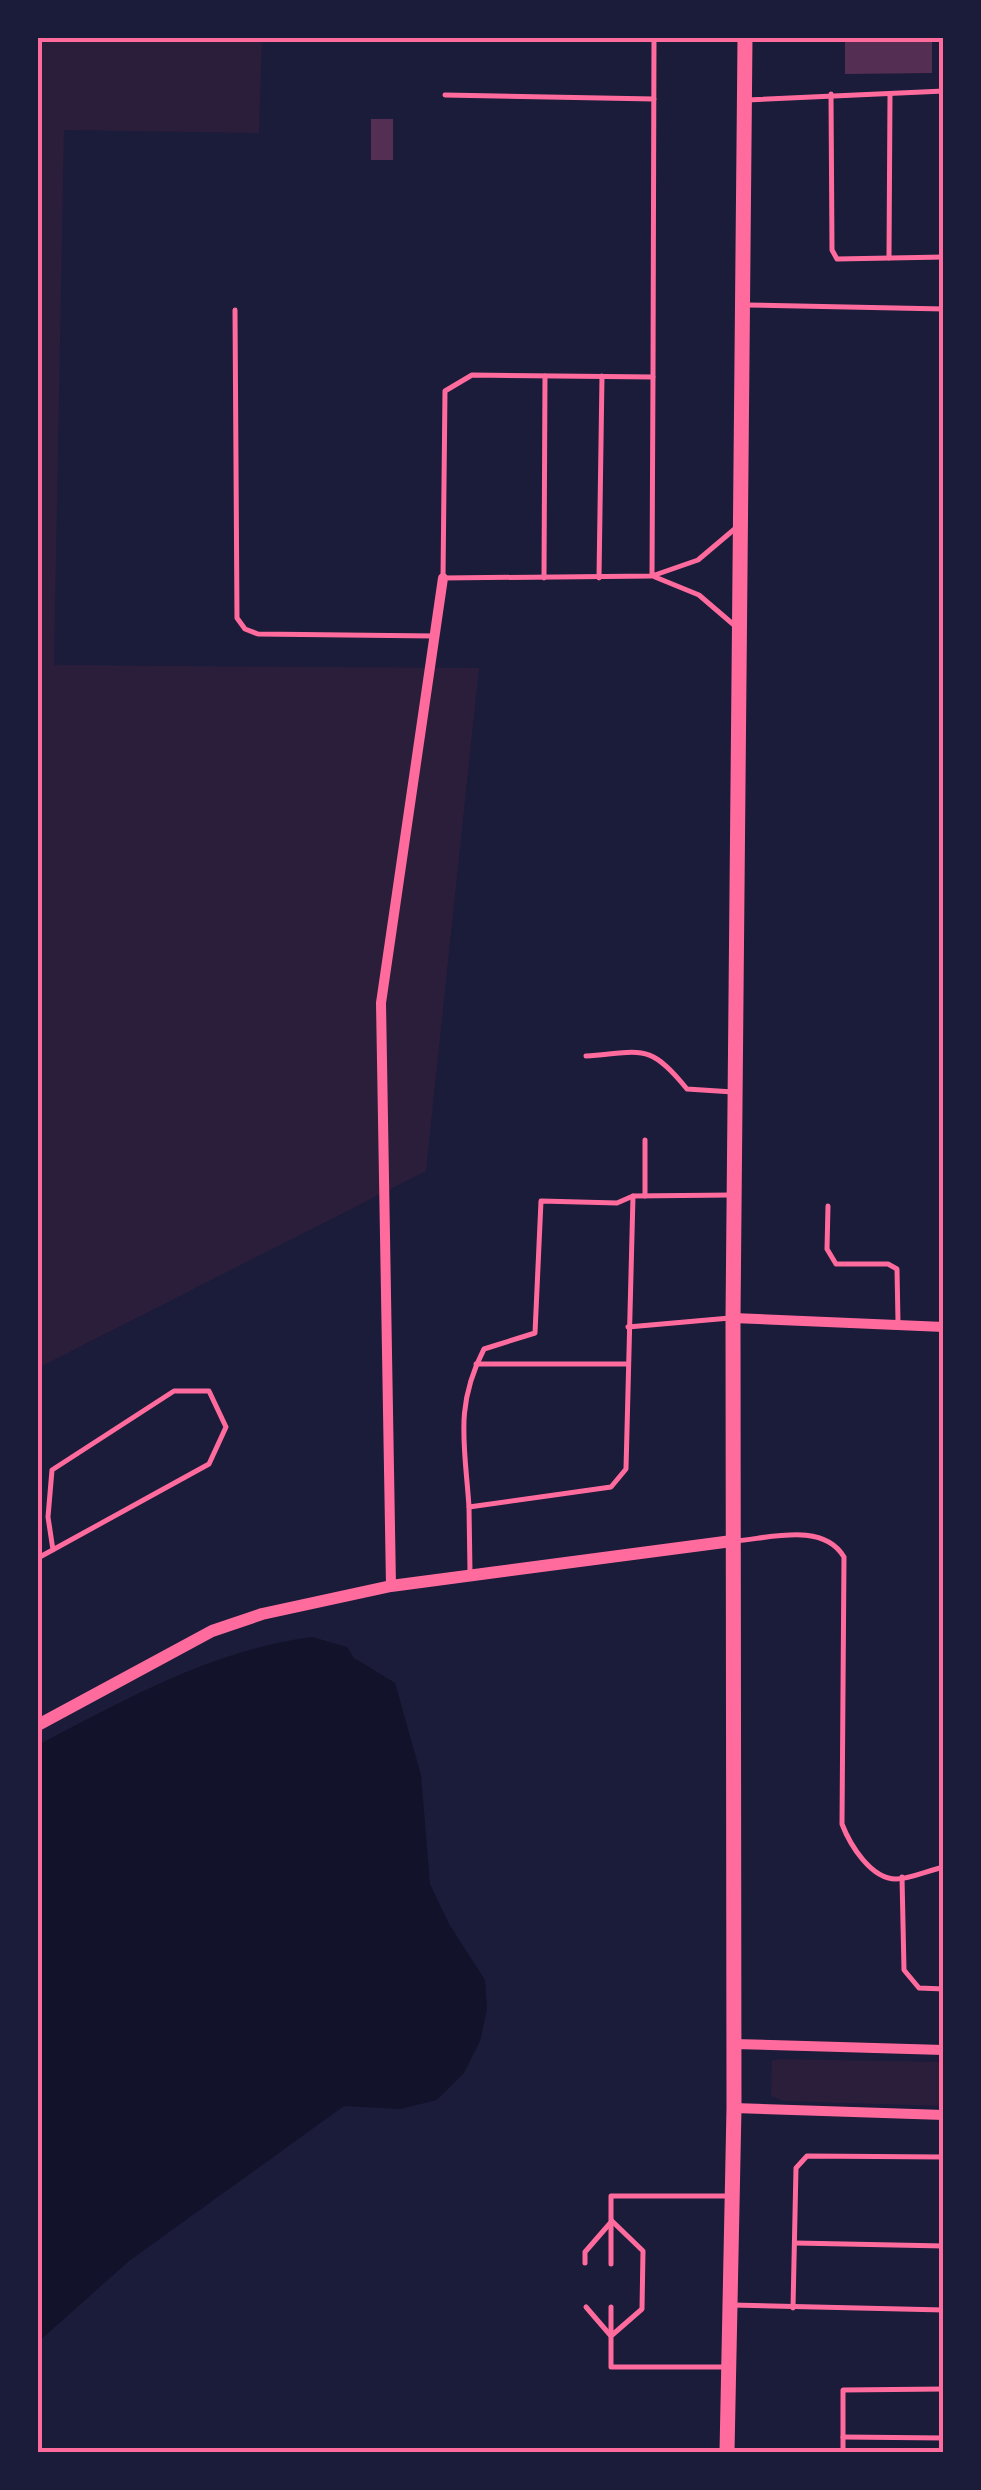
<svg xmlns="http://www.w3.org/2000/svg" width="981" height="2490" viewBox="0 0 981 2490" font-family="'Space Grotesk',sans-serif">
	<rect width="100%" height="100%" fill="#1b1b3a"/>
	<g fill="#2a1e3b">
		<polygon points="38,38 262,38 259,133 64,130 54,665 479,668 426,1171 38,1368"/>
		<polygon points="778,2059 943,2062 943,2106 783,2101 771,2096 772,2061"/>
	</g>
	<path fill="#12122b" d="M312,1637l35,10 7,11 41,25 26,92 9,109 19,40 36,56 2,29 -7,32 -16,32 -27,27 -37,9 -56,-3 -215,155 -91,81v-597c88,-46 174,-95 274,-108z"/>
	<g fill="#542f53">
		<polygon points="845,38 932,38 932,73 845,74"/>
		<rect x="371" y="119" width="22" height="41"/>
	</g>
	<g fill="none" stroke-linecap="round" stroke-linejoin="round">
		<g stroke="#ff6b9d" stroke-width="5">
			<polyline points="831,94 832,250 837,259 944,257"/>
			<polyline points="445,95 654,99"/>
			<polyline points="747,100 944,91"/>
			<polyline points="889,258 890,94"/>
			<polyline points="747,305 944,309"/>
			<polyline points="235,310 237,618 245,629 258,634 434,636"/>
			<polyline points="653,377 654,38"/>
			<polyline points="652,576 653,377 472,375 445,391 443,578 652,576 698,560 737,527"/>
			<polyline points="655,577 699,595 734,625"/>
			<polyline points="544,578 545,376"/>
			<polyline points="599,578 602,376"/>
			<path d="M586,1056c56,-4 63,-14 101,33l46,3"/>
			<polyline points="645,1140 645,1196"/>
			<polyline points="828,1206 827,1249 836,1264 888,1264 897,1269 898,1322"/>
			<polyline points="628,1327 730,1318"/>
			<polyline points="476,1364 628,1364"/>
			<path d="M469,1507c-4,-62 -15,-100 15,-158l51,-16 6,-132 76,2 16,-7"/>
			<path d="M735,1541c36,-3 88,-19 109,16l-2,267c8,21 29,55 54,55 14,0 33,-9 48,-12"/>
			<polyline points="38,1558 209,1464 226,1427 209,1391 174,1391 52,1470 48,1517 53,1550"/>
			<polyline points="470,1572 469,1507 611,1487 626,1469 633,1196 731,1195"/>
			<polyline points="902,1877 904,1970 919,1988 944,1989"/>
			<polyline points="795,2243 944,2246"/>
			<polyline points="585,2263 585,2252 612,2221 643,2251 642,2309 611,2336 611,2367 725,2367"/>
			<polyline points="611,2264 611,2196 729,2196"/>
			<polyline points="732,2305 944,2310"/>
			<polyline points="586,2307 611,2336"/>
			<polyline points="793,2308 796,2168 807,2156 944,2157"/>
			<polyline points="611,2333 611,2307"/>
			<polyline points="843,2437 944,2438"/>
			<polyline points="843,2452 843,2390 944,2389"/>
		</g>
		<g stroke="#ff6b9d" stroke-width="10">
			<polyline points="733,1318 944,1327"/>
			<polyline points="391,1586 381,1003 443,578"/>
			<polyline points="734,2044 944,2050"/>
			<polyline points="734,2108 944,2115"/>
		</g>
		<polyline stroke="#ff6b9d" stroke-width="12" points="38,1725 212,1631 262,1614 391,1586 732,1541"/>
		<polyline stroke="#ff6b9d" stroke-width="15" points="727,2452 734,2108 733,1318 745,38"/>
	</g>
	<rect width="981" height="2490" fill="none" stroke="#1b1b3a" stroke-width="80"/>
	<rect x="40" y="40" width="901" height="2410" fill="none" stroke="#ff6b9d" stroke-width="4"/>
</svg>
